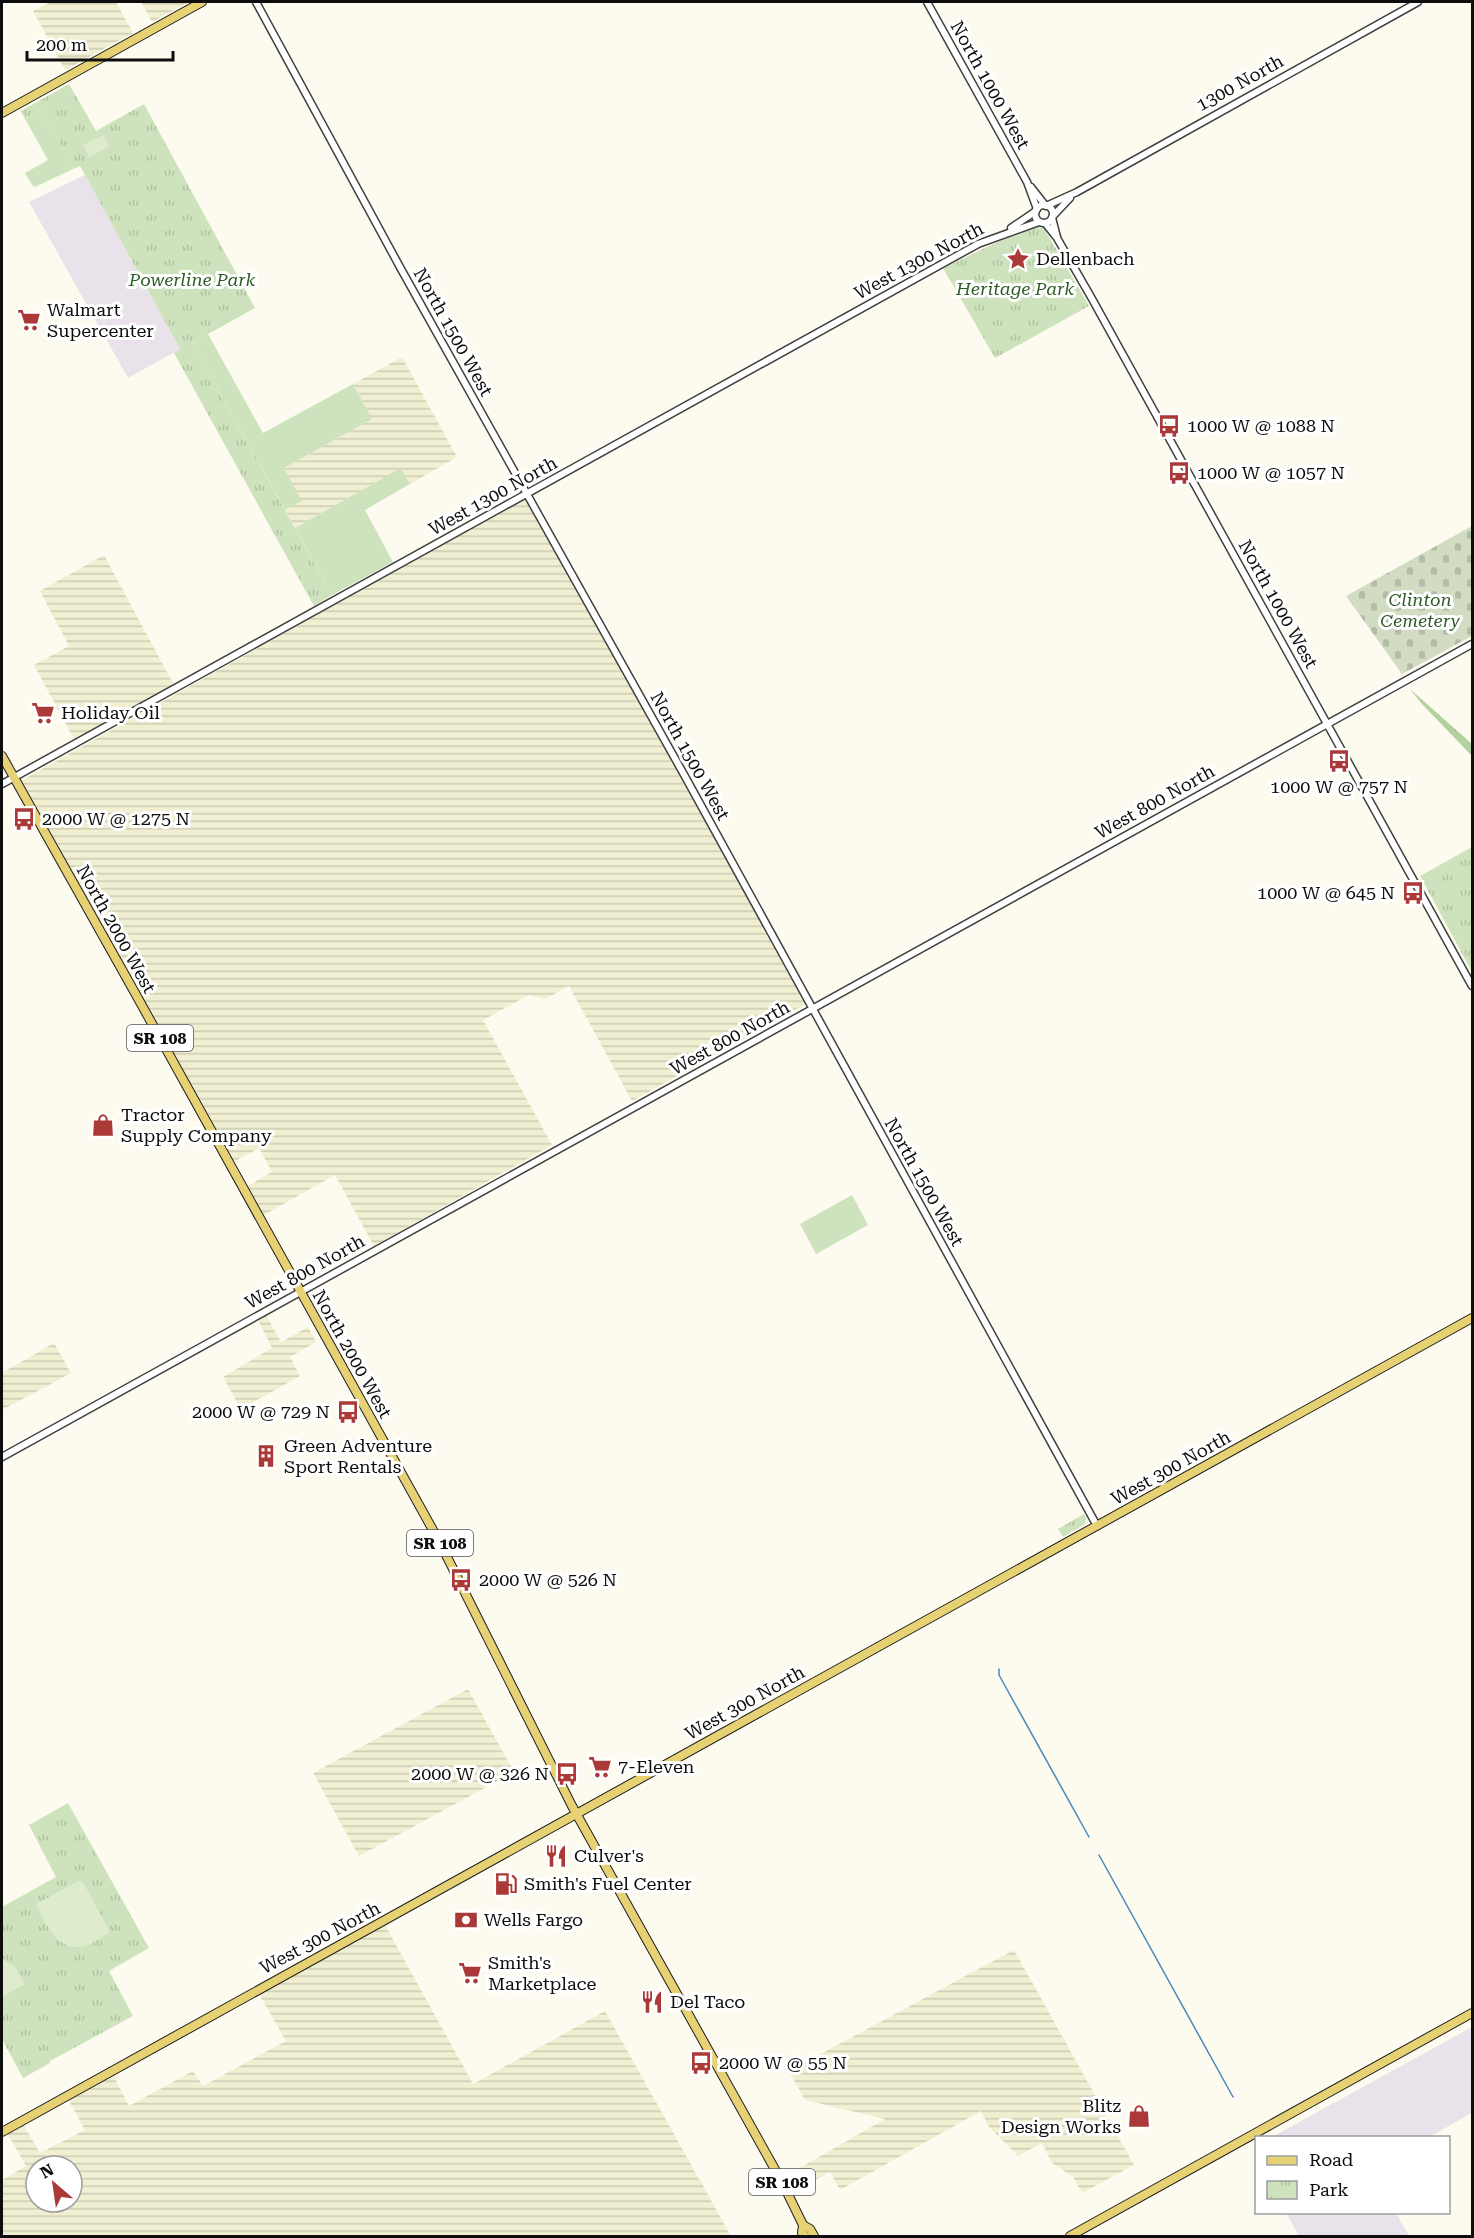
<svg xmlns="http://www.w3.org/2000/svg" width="1474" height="2238" viewBox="0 0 1474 2238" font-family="'Roboto Serif',serif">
	<defs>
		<pattern id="farmland-rules" width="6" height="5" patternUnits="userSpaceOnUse" patternTransform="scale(1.5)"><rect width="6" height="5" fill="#f0efd2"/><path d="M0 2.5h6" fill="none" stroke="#cdccb3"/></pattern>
		<pattern id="forest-firs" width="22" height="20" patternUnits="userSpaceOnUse" patternTransform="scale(1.5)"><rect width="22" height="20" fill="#b2d19e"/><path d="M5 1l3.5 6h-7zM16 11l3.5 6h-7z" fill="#98b287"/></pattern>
		<pattern id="cemetery-stones" width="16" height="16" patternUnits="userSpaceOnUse" patternTransform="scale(1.5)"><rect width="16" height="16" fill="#d2dcc2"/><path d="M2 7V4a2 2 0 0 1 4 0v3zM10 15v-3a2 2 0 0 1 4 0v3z" fill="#b3bca6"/></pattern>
		<pattern id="park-tufts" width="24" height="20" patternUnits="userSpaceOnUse" patternTransform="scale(1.5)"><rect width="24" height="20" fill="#cee3bd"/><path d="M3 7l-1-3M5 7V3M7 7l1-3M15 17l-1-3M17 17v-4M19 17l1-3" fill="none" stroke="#b0c2a1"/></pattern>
	</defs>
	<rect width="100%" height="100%" fill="#fdfbef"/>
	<g fill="#eae2ea">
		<polygon points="85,175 180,349 128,378 29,202"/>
		<polygon points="1472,2027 1472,2113 1429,2137 1272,2137"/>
		<polygon points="1286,2213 1396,2213 1409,2236 1299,2236"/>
	</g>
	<g fill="url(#farmland-rules)" fill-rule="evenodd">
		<polygon points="51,2 116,2 133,33 65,70 33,11"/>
		<polygon points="141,2 189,2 152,22"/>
		<polygon points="402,357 457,457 410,484 401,469 295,528 285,510 301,501 284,468 372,419 353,384"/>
		<polygon points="526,498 806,1004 632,1101 569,986 545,999 529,995 483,1020 552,1145 374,1246 335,1175 255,1220 239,1191 272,1172 259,1148 226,1166 17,783"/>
		<polygon points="104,555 174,685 74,739 34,665 69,646 40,591"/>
		<polygon points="265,1313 281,1342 308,1327 316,1342 290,1357 300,1376 241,1409 223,1377 272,1348 257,1318"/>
		<polygon points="54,1343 71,1373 2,1410 2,1373"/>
		<polygon points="468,1689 514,1772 359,1856 313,1773"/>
		<path d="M385,1925l88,159 132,-73 126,225h-729v-56l24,-14 -19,-33 16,-9 17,29 45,-23 -17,-31 45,-24 16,31 64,-35 10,15 83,-45 -27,-47zM36,2166h36v36h-36z"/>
		<polygon points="1014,1950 1134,2165 1082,2193 1073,2177 1052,2163 1042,2143 1018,2156 989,2127 981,2111 840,2190 830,2172 795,2191 786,2176 885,2119 805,2100 789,2071"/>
	</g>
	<g fill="#cee3bd">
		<polygon points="42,110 73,169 35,187 33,186 25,173 48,160 25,119"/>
		<polygon points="208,334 263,433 353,384 372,419 284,468 302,501 285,510 192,343"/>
		<polygon points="401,468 410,484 365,510 393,562 332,595 295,528"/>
		<polygon points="852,1195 868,1225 816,1254 800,1224"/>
	</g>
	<polygon fill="url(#forest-firs)" points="1410,689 1472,744 1472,756 1422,704"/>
	<polygon fill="url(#cemetery-stones)" points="1472,526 1472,636 1402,674 1346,596"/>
	<g fill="url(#park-tufts)">
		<polygon points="69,84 96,131 144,104 255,308 192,343 332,595 314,606 174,353 180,349 80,166 73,169 42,110 25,119 21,111"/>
		<polygon points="1031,226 1044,228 1089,306 995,358 943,268"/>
		<polygon points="1472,847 1472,972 1420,876"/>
		<polygon points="1084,1514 1086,1518 1085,1524 1063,1537 1058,1529"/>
		<polygon points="68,1803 149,1948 109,1971 133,2016 50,2061 50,2063 23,2078 2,2039 2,1907 56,1877 29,1825"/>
	</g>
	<g fill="#dfebcd">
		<polygon points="103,135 109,147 89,157 83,145"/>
		<path d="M78,1881l5,1 27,50c-7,4 -17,12 -25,14 -28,7 -39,-22 -49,-42z"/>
		<polygon points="2,1958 16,1968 25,1984 2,1997"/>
	</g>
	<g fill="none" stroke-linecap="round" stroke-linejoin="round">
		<g stroke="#4b87bb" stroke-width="1.5">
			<polyline points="999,1669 999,1675 1089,1837"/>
			<polyline points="1099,1855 1233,2097"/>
		</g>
		<g stroke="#404040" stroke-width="9">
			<g id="minor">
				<polyline points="256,2 401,269 687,780 1097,1526"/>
				<polyline points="927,2 1027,182 1037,209"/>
				<polyline points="1031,187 1045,205"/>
				<circle cx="1044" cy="214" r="9"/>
				<polyline points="1046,206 1077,192 1418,2"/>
				<polyline points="1053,216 1070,198"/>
				<polyline points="1052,218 1057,237"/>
				<polyline points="1045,223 1057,238 1091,297 1472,986"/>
				<polyline points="1011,228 1036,211"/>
				<polyline points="2,784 978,244 1039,222"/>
				<polyline points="2,1457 1472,644"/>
			</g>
		</g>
		<g stroke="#1e1e1e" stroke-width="10">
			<g id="major">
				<polyline points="2,113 202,2"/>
				<polyline points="2,756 135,993 439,1541 572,1806 782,2182 803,2225 802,2233 805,2236"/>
				<polyline points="2,2132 1472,1318"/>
				<polyline points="803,2225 810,2229 814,2236"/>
				<polyline points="1070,2236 1472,2013"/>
			</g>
		</g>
		<use href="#minor" stroke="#fff" stroke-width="6"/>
		<use href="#major" stroke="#e6d275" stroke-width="8"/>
	</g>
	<defs>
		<g id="sight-bare" transform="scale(1.8)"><path d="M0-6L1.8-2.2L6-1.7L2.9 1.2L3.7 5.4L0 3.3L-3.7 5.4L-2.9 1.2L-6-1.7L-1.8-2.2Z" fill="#aa3937" stroke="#fff" stroke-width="2.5" paint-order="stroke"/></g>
		<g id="supermarket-bare" transform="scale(1.8)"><path d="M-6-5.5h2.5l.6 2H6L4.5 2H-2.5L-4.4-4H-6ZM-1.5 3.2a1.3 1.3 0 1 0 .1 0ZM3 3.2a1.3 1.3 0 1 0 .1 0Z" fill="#aa3937" stroke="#fff" stroke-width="2.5" paint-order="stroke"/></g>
		<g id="bus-bare" transform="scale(1.8)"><path d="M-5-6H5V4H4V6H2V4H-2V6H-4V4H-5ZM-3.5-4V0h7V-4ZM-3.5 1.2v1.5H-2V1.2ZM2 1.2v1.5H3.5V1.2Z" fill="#aa3937" stroke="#fff" stroke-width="2.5" paint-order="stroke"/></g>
		<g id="shop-bare" transform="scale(1.8)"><path d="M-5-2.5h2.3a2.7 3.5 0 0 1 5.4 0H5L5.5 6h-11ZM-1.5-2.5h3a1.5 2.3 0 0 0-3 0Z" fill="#aa3937" stroke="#fff" stroke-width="2.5" paint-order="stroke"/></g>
		<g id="building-bare" transform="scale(1.8)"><path d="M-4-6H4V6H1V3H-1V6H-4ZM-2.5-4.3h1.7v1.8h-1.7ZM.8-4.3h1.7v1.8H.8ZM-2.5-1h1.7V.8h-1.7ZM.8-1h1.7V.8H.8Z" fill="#aa3937" stroke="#fff" stroke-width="2.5" paint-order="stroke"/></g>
		<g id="restaurant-bare" transform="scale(1.8)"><path d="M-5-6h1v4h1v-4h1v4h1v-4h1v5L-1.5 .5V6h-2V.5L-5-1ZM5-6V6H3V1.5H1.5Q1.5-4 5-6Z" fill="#aa3937" stroke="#fff" stroke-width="2.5" paint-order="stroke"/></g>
		<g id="fuel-bare" transform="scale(1.8)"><path d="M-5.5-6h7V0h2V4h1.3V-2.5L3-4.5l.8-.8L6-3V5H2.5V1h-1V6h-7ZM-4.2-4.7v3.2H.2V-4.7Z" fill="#aa3937" stroke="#fff" stroke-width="2.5" paint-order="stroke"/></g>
		<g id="bank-bare" transform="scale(1.8)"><path d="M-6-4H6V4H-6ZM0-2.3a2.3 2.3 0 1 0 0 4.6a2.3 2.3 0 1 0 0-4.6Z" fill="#aa3937" stroke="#fff" stroke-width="2.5" paint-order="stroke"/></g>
	</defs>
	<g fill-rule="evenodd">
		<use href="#sight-bare" x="1018" y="259"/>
		<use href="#supermarket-bare" x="29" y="320"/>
		<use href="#bus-bare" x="1169" y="426"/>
		<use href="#bus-bare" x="1179" y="473"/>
		<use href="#supermarket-bare" x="43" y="713"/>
		<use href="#bus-bare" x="1339" y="761"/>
		<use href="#bus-bare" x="24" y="819"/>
		<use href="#bus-bare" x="1413" y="893"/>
		<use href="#shop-bare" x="103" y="1125"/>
		<use href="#bus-bare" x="348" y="1412"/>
		<use href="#building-bare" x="266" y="1456"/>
		<use href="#bus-bare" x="461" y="1580"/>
		<use href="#supermarket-bare" x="600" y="1767"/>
		<use href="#bus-bare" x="567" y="1774"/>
		<use href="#restaurant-bare" x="556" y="1856"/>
		<use href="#fuel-bare" x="506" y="1884"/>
		<use href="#bank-bare" x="466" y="1920"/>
		<use href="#supermarket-bare" x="470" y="1973"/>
		<use href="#restaurant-bare" x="652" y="2002"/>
		<use href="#bus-bare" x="701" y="2063"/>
		<use href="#shop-bare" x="1139" y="2116"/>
	</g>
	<g text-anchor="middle" stroke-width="6" stroke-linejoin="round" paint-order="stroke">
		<g fill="#fff" stroke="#565656" stroke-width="1.5">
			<rect x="127" y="1025" width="66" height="26" rx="4.5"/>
			<rect x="407" y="1530" width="66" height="26" rx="4.5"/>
			<rect x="749" y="2169" width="66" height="26" rx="4.5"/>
		</g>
		<g font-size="16" font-weight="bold" fill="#0d0d0d">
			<text x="160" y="1044">SR 108</text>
			<text x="440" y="1549">SR 108</text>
			<text x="782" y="2188">SR 108</text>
		</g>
		<g font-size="18" fill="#0d0d0d" stroke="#fff">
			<text transform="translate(1240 83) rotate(-29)" y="6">1300 North</text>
			<text transform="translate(990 85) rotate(61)" y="6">North 1000 West</text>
			<text transform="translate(919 261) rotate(-28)" y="6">West 1300 North</text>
			<text transform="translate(453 332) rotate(61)" y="6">North 1500 West</text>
			<text transform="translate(493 496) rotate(-29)" y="6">West 1300 North</text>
			<text transform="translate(1278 604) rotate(61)" y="6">North 1000 West</text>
			<text transform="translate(690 756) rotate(61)" y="6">North 1500 West</text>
			<text transform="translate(1155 802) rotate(-29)" y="6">West 800 North</text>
			<text transform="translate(116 929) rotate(61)" y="6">North 2000 West</text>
			<text transform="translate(730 1038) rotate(-29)" y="6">West 800 North</text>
			<text transform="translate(924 1182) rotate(61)" y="6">North 1500 West</text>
			<text transform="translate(305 1272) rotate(-29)" y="6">West 800 North</text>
			<text transform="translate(352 1354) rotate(61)" y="6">North 2000 West</text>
			<text transform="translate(1171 1468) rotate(-29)" y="6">West 300 North</text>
			<text transform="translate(745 1703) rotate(-29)" y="6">West 300 North</text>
			<text transform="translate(320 1938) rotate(-28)" y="6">West 300 North</text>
		</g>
		<g font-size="18" fill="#0d0d0d" stroke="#fff" text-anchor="start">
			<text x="1036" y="265">Dellenbach</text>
			<text x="47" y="316">Walmart<tspan x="47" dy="21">Supercenter</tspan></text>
			<text x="1187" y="432">1000 W @ 1088 N</text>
			<text x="1197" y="479">1000 W @ 1057 N</text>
			<text x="61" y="719">Holiday Oil</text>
			<text x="1339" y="793" text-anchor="middle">1000 W @ 757 N</text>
			<text x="42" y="825">2000 W @ 1275 N</text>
			<text x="1395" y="899" text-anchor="end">1000 W @ 645 N</text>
			<text x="121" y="1121">Tractor<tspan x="121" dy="21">Supply Company</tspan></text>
			<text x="330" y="1418" text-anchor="end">2000 W @ 729 N</text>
			<text x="284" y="1452">Green Adventure<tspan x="284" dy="21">Sport Rentals</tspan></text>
			<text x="479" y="1586">2000 W @ 526 N</text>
			<text x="618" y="1773">7-Eleven</text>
			<text x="549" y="1780" text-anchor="end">2000 W @ 326 N</text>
			<text x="574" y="1862">Culver's</text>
			<text x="524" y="1890">Smith's Fuel Center</text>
			<text x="484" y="1926">Wells Fargo</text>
			<text x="488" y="1969">Smith's<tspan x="488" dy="21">Marketplace</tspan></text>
			<text x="670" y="2008">Del Taco</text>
			<text x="719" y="2069">2000 W @ 55 N</text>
			<text x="1121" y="2112" text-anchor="end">Blitz<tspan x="1121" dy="21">Design Works</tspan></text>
		</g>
		<g font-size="18" font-style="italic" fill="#2e5c26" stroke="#fff">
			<text x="192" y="286">Powerline Park</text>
			<text x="1015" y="295">Heritage Park</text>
			<text x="1420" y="606">Clinton<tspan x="1420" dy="21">Cemetery</tspan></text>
		</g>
	</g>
	<rect width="1474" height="2238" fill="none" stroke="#0d0d0d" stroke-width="6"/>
	<rect x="1255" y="2136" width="195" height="78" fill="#ffffff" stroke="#9e9e9e" stroke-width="1.5"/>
	<rect x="1267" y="2156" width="30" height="9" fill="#e6d275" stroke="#9e9e9e" stroke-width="1.5"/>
	<text x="1309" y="2166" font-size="18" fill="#0d0d0d">Road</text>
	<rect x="1267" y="2181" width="30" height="18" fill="url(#park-tufts)" stroke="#9e9e9e" stroke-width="1.5"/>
	<text x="1309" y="2196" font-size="18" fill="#0d0d0d">Park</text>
	<g transform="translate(54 2184) rotate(331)"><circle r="28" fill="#ffffff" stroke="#9e9e9e" stroke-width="1.5"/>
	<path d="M0-4.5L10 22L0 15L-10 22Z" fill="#aa3937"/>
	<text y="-9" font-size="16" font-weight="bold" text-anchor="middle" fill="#0d0d0d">N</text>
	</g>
	<path d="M27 51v9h146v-9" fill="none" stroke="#0d0d0d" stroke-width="3"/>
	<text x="36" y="51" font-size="18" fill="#0d0d0d" stroke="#ffffff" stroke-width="4.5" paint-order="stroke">200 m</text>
</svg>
